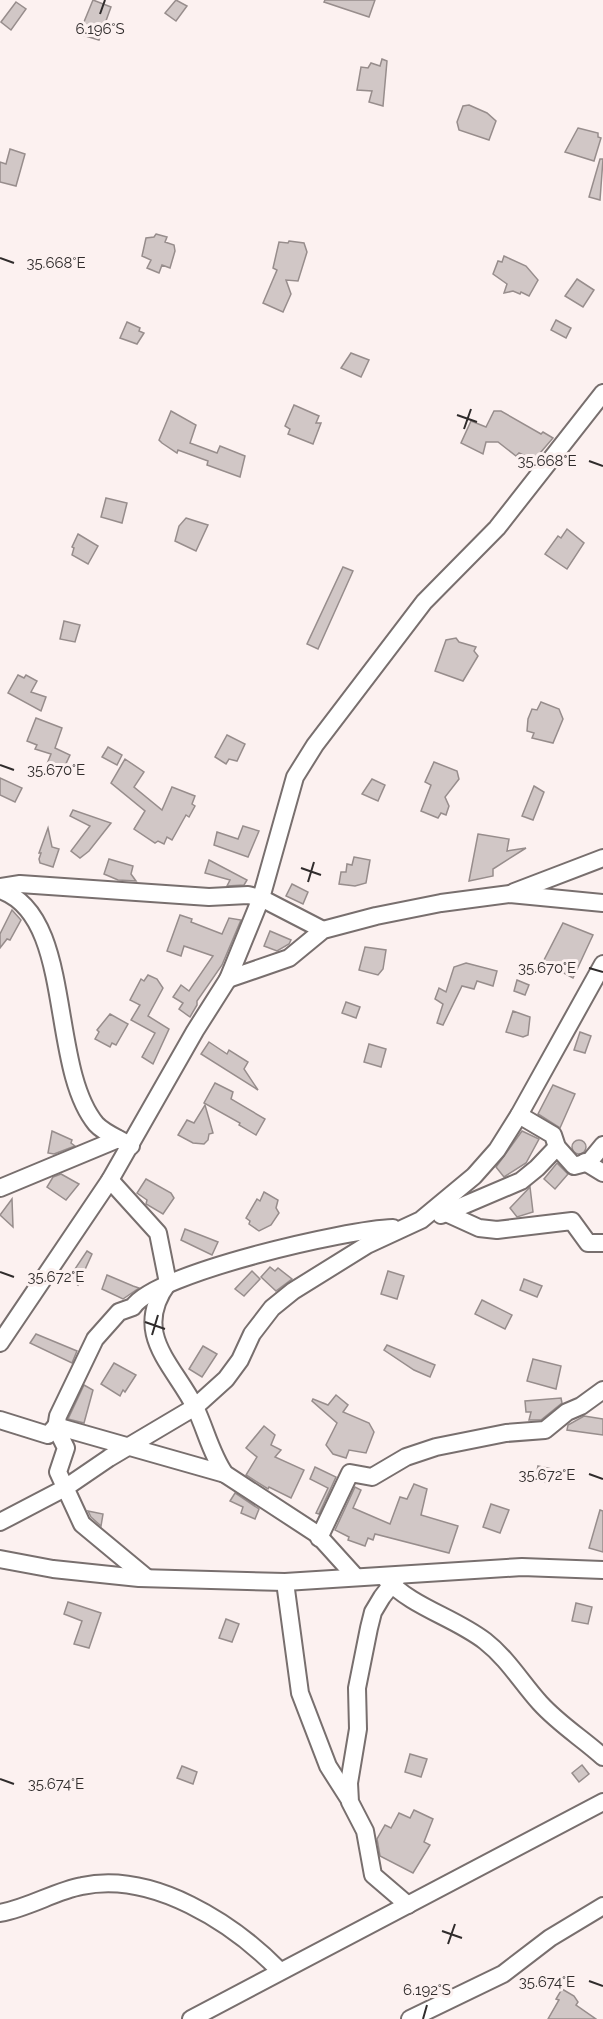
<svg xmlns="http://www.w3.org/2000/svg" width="603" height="2019" viewBox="0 0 603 2019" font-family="Raleway,sans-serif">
	<rect width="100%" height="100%" fill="#fcf1f0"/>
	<g fill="#d1c7c6" stroke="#978d8c" stroke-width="1.5">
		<polygon points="93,0 111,7 99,40 79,34"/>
		<polygon points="176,0 187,6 176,21 165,13"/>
		<polygon points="325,0 375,0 369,17 324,2"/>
		<polygon points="16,2 26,9 11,30 1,22"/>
		<polygon points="382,59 387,61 383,106 369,102 372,91 357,90 361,67 368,68 371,63 380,66"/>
		<polygon points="469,105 487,113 496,121 489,140 459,130 457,122 463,106"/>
		<polygon points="578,128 598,133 598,137 601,138 594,161 565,152"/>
		<polygon points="10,149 25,154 16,186 0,182 0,162 6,164"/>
		<polygon points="600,159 603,159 600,200 589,197"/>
		<polygon points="156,234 167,237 165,242 174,245 175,251 170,268 162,265 159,273 147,268 151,260 142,256 146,238 154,237"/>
		<polygon points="289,241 304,243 307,252 298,281 286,280 291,294 283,312 263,303 277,270 273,268 279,242 288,243"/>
		<polygon points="504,256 526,266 538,280 529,296 521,292 520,294 513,291 504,293 507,284 493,274 498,261 502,262"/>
		<polygon points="577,279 594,290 583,307 565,296"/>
		<polygon points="556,320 571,328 566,338 551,330"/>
		<polygon points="127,322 140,328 139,331 144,333 137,344 120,338"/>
		<polygon points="351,353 369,360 361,377 341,368"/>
		<polygon points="294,405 319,416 316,423 321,423 313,444 288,434 290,429 285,426"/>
		<polygon points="171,411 196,425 190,443 217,453 220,446 245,456 240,477 207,465 208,461 178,450 177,453 162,443 159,440"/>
		<polygon points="494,411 501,411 541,434 543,432 553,438 534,460 519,453 516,456 498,442 486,442 483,454 461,443 471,421 486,427"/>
		<polygon points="106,498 127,503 122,523 101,517"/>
		<polygon points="186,518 208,525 196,551 175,541 179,526"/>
		<polygon points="567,529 584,543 567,569 545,554 558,536 561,538"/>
		<polygon points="78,534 98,546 88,564 72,555 74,548 72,547"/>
		<polygon points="343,567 353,571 318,649 307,644"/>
		<polygon points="64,621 80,625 75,642 60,639"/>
		<polygon points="456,638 459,642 476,647 474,651 478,656 463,681 435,671 446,640"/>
		<polygon points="18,675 24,678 26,675 37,681 31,692 46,697 41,711 8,693"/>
		<polygon points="541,702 559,709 563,719 553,743 532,738 534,733 527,731 528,719 532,709 537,710"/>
		<polygon points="36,718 62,728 55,748 70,755 63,770 47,764 51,754 35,749 37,745 27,741"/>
		<polygon points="227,735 245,744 237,761 229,759 226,764 215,757"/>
		<polygon points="108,747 122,755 117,765 102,757"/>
		<polygon points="125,759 144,772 134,787 162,810 172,787 195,796 192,804 195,806 189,817 186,815 172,840 167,837 164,844 158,841 155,843 134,829 145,811 111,783"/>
		<polygon points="434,762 457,771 459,779 445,797 449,806 446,815 441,813 438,818 421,811 431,785 425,782"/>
		<polygon points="0,778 22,788 15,802 0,795"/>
		<polygon points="372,779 385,785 378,801 362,794"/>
		<polygon points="534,786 544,792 533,820 522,816"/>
		<polygon points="73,810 111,823 89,851 80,858 71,851 90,826 70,816"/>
		<polygon points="243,826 259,831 248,857 214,845 217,832 238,839"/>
		<polygon points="48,828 52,847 59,849 53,867 40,863 39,859 41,853 39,853"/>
		<polygon points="478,834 509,839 507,851 526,848 493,869 493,876 469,881"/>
		<polygon points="354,857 370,860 366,883 355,886 339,884 341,872 346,872 347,864 352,865"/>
		<polygon points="109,859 133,866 131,874 136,881 118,880 104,874"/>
		<polygon points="209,860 247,880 244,885 227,886 230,880 205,873"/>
		<polygon points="292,884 308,892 303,904 286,896"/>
		<polygon points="12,910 21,920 10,940 7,939 0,948 0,934"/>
		<polygon points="180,915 192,919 191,922 222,934 229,918 241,920 222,965 197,1001 197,1005 190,1017 179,1009 183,1003 173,997 181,985 189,991 213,956 184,946 181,956 167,951"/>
		<polygon points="563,923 593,935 573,978 543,962"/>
		<polygon points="270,931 291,940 289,944 277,951 264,946"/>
		<polygon points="365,947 386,950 383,969 378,975 359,970"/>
		<polygon points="466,963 497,971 493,986 477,981 474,989 462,986 443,1025 437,1023 443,1004 435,999 439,988 446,992 454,967"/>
		<polygon points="148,975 157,979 163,988 148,1016 169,1029 153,1064 142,1057 155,1033 131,1020 140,1005 130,1000 141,979 144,981"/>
		<polygon points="517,980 529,985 525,995 514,991"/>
		<polygon points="346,1002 360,1007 356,1018 342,1013"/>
		<polygon points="513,1011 530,1017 528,1035 523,1037 506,1032"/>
		<polygon points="110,1014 128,1024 116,1045 112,1043 110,1047 95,1039 99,1032 97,1030"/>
		<polygon points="580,1032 591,1036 585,1053 574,1050"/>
		<polygon points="209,1042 227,1054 229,1050 248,1062 244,1069 258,1090 201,1054"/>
		<polygon points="369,1044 386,1049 381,1067 364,1062"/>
		<polygon points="215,1083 233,1092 231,1099 265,1119 256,1135 239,1125 240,1123 204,1103"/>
		<polygon points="553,1085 575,1094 560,1128 538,1114"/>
		<polygon points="205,1105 213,1133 209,1134 208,1140 204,1144 193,1143 178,1135 187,1120 194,1123"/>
		<polygon points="52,1131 72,1140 71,1143 75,1146 54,1154 48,1153"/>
		<polygon points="522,1131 539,1139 526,1163 504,1177 496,1167"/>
		<circle cx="579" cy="1147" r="7"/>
		<polygon points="557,1163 568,1174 555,1189 544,1179"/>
		<polygon points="61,1174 79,1184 66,1200 47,1187 53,1177"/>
		<polygon points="146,1179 171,1193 174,1198 163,1214 146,1204 147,1200 137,1193"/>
		<polygon points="530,1187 533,1212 517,1217 510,1208"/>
		<polygon points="264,1192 278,1200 276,1208 279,1213 271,1225 259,1231 249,1224 250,1221 246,1218 257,1199 260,1201"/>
		<polygon points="12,1199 13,1227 0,1215"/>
		<polygon points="185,1229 218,1242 212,1255 181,1240"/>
		<polygon points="87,1251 92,1254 78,1285 69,1278"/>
		<polygon points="270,1267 275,1271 278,1268 292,1279 276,1291 261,1277"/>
		<polygon points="252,1271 260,1279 244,1296 235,1289"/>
		<polygon points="388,1271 404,1276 397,1299 381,1294"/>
		<polygon points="107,1275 133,1286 139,1288 123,1299 102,1289"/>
		<polygon points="524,1279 542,1286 537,1297 520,1290"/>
		<polygon points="482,1300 512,1315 505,1329 475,1314"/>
		<polygon points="36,1334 77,1351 72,1363 30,1343"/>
		<polygon points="387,1345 435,1365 430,1377 414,1370 384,1350"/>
		<polygon points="203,1346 217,1354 202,1377 189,1369"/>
		<polygon points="533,1359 561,1366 556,1389 527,1381"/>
		<polygon points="114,1363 136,1375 125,1392 123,1390 120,1396 101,1384"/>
		<polygon points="84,1385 93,1390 84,1423 68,1419"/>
		<polygon points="336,1395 348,1405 343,1412 369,1423 374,1432 366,1453 349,1450 346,1458 333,1454 326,1445 337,1423 312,1401 313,1399 328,1405"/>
		<polygon points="561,1398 562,1403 541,1420 529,1420 531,1412 526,1412 525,1401"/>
		<polygon points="584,1416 603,1419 603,1435 567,1430 568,1425"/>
		<polygon points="264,1426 275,1435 271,1445 281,1450 275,1457 304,1470 291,1498 269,1487 268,1489 246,1475 257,1457 246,1448"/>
		<polygon points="538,1466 552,1469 549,1483 535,1480"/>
		<polygon points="315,1467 336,1477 319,1514 316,1513 328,1488 310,1479"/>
		<polygon points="414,1484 427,1489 421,1515 458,1526 449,1553 375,1534 373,1540 368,1538 365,1546 348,1540 349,1537 335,1530 355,1487 361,1490 353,1508 390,1524 400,1497 407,1499"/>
		<polygon points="235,1493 259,1509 255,1519 241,1513 243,1507 230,1501"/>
		<polygon points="491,1504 509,1510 500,1533 483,1527"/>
		<polygon points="600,1510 603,1511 603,1552 589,1548"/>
		<polygon points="88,1511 103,1514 101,1526 91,1517"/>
		<polygon points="68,1602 101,1613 89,1648 74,1644 82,1621 64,1614"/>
		<polygon points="576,1603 592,1607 588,1624 572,1621"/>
		<polygon points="226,1619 239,1624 232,1642 219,1638"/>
		<polygon points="410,1754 427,1759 421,1777 405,1772"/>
		<polygon points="582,1765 589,1774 579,1782 572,1773"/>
		<polygon points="182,1766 197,1772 193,1784 177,1778"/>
		<polygon points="414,1810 433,1819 424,1842 430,1845 413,1873 380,1856 377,1839 385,1825 391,1828 399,1813 410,1818"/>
		<polygon points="562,1989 574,1996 578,2002 576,2005 596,2019 548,2019 559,2000 556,1999"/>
	</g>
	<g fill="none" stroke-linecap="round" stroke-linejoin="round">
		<g stroke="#786f6e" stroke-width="20">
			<g id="street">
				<polyline points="0,887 20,884 209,897 248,895 261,898 323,930"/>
				<path d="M0,890c75,25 48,176 96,234 8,9 24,15 35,22"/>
				<polyline points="514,892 603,858"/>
				<polyline points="228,979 289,958 323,930 376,916 441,903 510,894 603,903"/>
				<polyline points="519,1115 553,1135 557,1147 574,1166 589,1162 603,1145"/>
				<polyline points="585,1162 603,1173"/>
				<path d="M110,1180l48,53 10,50c-37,50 5,81 27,124 11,23 16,47 30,67l92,60 38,42"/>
				<polyline points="0,1188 118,1139"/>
				<polyline points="446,1213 479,1228 497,1230 572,1221 588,1243 603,1243"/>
				<polyline points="441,1215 521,1181 537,1168 557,1147"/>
				<polyline points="0,1343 110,1180 195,1031 228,979 261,898 295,777 315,745 424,602 497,528 603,393"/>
				<polyline points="0,1420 48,1435 56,1426 225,1474"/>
				<polyline points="0,1522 65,1488 109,1458 195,1407 226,1379 240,1360 252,1334 272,1308 293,1291 367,1245 421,1220 474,1176 497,1150 519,1115 603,964"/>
				<polyline points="319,1538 350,1473 372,1477 406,1457 436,1447 506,1433 545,1430 567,1412 581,1406 603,1390"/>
				<polyline points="0,1559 53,1569 139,1578 285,1582 522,1567 603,1570"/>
				<polyline points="399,1575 382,1597 373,1612 369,1628 357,1688 358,1729 349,1783 350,1802 365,1831 373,1875 408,1905"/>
				<path d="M384,1577c29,31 68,39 101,64 23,18 36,41 55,62 20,22 42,35 63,54"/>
				<path d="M147,1578l-65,-54 -24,-52 8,-24 -10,-20 2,-12 37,-77 24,-27 14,-5c22,-34 216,-78 260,-79"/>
				<polyline points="285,1582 300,1693 328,1766 349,1799"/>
				<path d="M0,1913c31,-6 55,-22 82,-27 71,-15 151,37 198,85"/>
				<polyline points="191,2019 603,1802"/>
				<polyline points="410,2019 503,1974 550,1938 603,1906"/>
			</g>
		</g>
		<use href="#street" stroke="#fff" stroke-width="16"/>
	</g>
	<path fill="none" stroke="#302c2c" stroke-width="2" d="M100,14l5,-14M0,258l14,5M457,415l20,7M464,429l7,-20M589,461l14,5M0,765l14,5M301,868l20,7M308,882l6,-20M589,968l14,4M0,1272l14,5M145,1322l20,7M152,1335l6,-20M589,1474l14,5M0,1779l14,5M442,1931l20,7M448,1944l7,-20M589,1981l14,5M423,2019l4,-14"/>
	<g font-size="15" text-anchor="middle" fill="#302c2c" stroke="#fcf1f0" stroke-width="6" stroke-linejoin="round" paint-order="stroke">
		<text x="100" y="34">6.196°S</text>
		<text x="56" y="268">35.668°E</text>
		<text x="547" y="466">35.668°E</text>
		<text x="56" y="775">35.670°E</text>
		<text x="547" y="973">35.670°E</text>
		<text x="56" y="1282">35.672°E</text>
		<text x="547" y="1480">35.672°E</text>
		<text x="56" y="1789">35.674°E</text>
		<text x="547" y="1987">35.674°E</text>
		<text x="427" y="1995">6.192°S</text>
	</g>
</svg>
